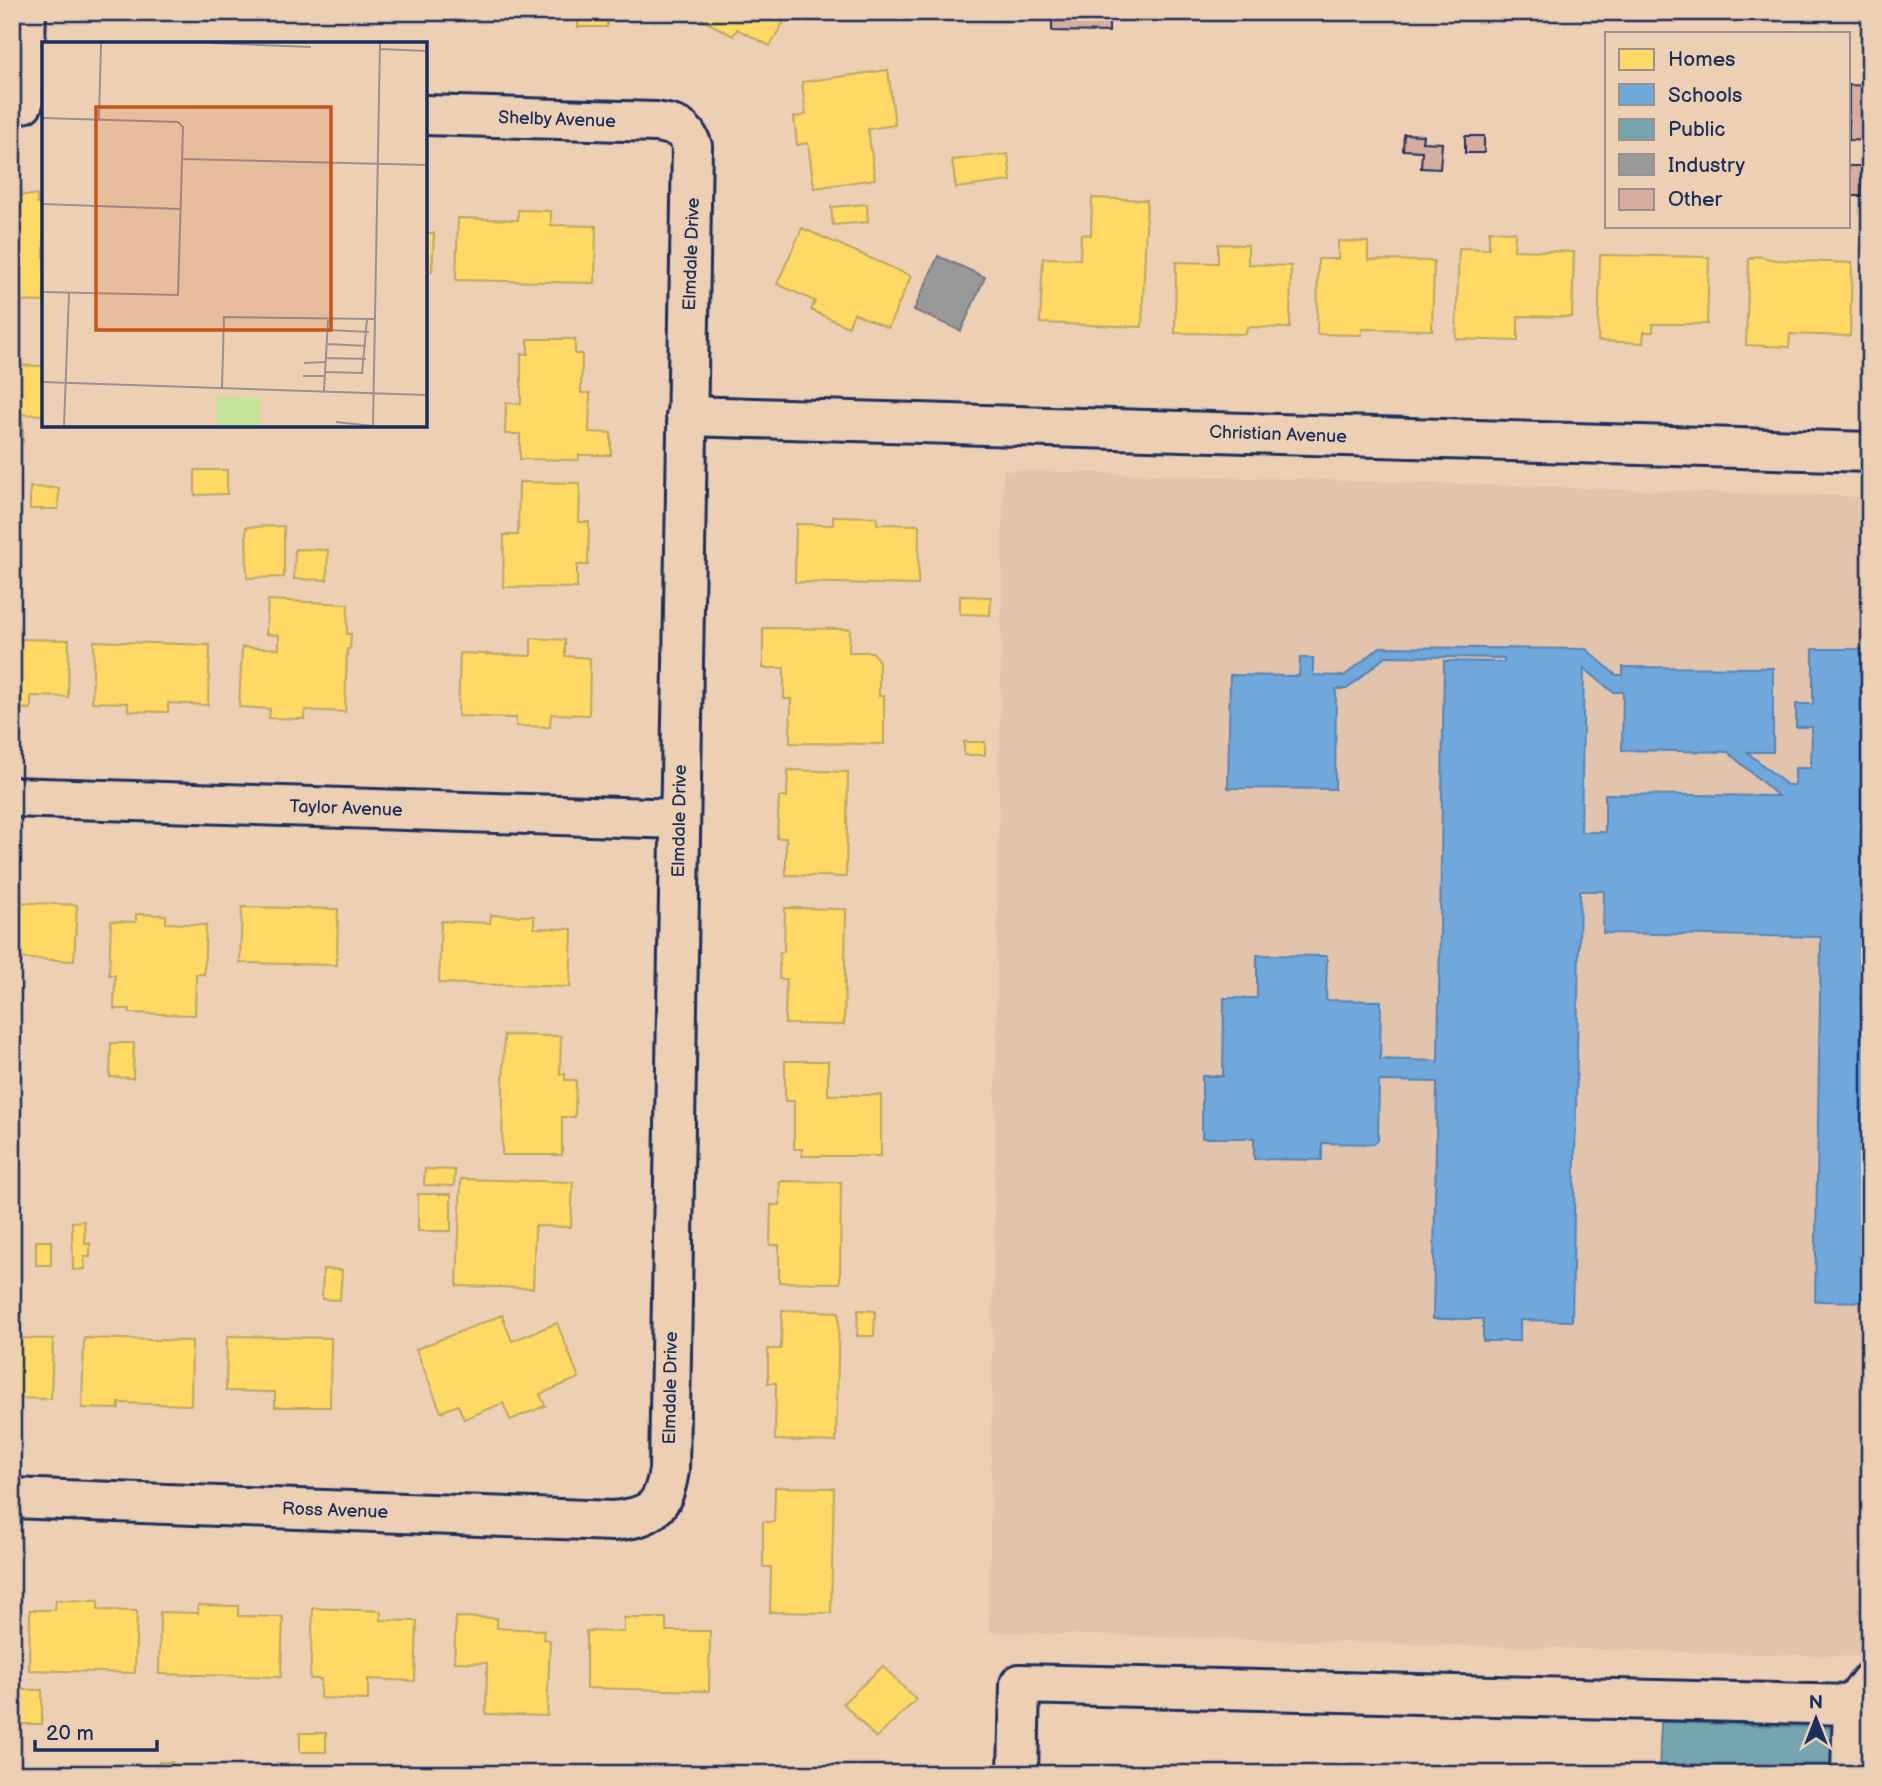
<svg xmlns="http://www.w3.org/2000/svg" width="1882" height="1786" viewBox="0 0 1882 1786" font-family="'Balsamiq Sans',sans-serif">
	<rect width="100%" height="100%" fill="#edd0b4"/>
	<filter id="ink" filterUnits="userSpaceOnUse"><feTurbulence type="fractalNoise" baseFrequency=".0143" numOctaves="2"/><feDisplacementMap in="SourceGraphic" scale="14" xChannelSelector="R" yChannelSelector="G"/><feConvolveMatrix kernelMatrix="1 2 1 2 8 2 1 2 1" color-interpolation-filters="sRGB"/></filter>
	<g filter="url(#ink)">
		<polygon fill="#e2c3ac" points="1003,470 1870,497 1870,1657 989,1632"/>
		<g fill="#ffd966" stroke="#bba664" stroke-width="2">
			<polygon points="441,12 478,12 478,16 440,16"/>
			<polygon points="546,12 645,12 645,17 607,17 607,27 578,27 578,16 546,16"/>
			<polygon points="705,12 789,12 770,46 737,29 733,36 701,19"/>
			<polygon points="963,12 1010,12 1010,21 963,20"/>
			<polygon points="888,70 895,125 868,129 875,179 814,188 808,143 797,145 794,117 806,115 802,82"/>
			<polygon points="1008,154 1011,181 956,188 952,160"/>
			<polygon points="12,195 37,195 37,204 44,204 44,302 12,301"/>
			<polygon points="1092,198 1147,200 1142,327 1040,323 1043,258 1080,259 1081,234 1091,235"/>
			<polygon points="867,204 868,222 833,225 831,207"/>
			<polygon points="518,210 551,211 551,225 596,226 595,283 456,280 458,218 518,220"/>
			<polygon points="802,228 911,276 888,328 854,313 848,327 811,310 815,301 777,284"/>
			<polygon points="1489,231 1515,232 1514,250 1574,252 1572,317 1518,316 1518,341 1456,339 1459,248 1489,249"/>
			<polygon points="425,233 434,233 432,272 425,272"/>
			<polygon points="1338,241 1368,242 1368,260 1434,261 1432,330 1362,329 1362,335 1317,334 1318,259 1338,259"/>
			<polygon points="1218,244 1248,245 1248,264 1291,266 1290,328 1247,327 1246,334 1175,333 1176,262 1218,263"/>
			<polygon points="1600,255 1709,257 1707,324 1653,324 1653,332 1644,332 1643,343 1598,341"/>
			<polygon points="1756,256 1776,260 1852,263 1850,336 1790,334 1789,347 1746,345 1749,259"/>
			<polygon points="528,339 575,339 575,354 582,354 581,393 590,393 589,432 611,433 611,455 579,455 579,460 520,459 520,434 505,434 506,403 521,404 521,354 528,354"/>
			<polygon points="12,365 44,366 44,415 12,414"/>
			<rect x="12" y="422" width="11" height="20"/>
			<polygon points="195,470 227,470 227,494 195,495"/>
			<polygon points="519,482 580,483 579,522 589,522 588,565 577,565 577,588 503,587 504,535 518,535"/>
			<polygon points="30,487 59,488 58,509 30,509"/>
			<polygon points="833,516 877,517 877,524 919,525 918,585 795,582 796,524 833,525"/>
			<polygon points="284,526 284,577 247,578 246,527"/>
			<polygon points="295,549 328,550 327,580 294,579"/>
			<polygon points="960,596 991,597 990,615 960,614"/>
			<polygon points="268,600 348,604 347,634 351,634 350,649 347,649 345,712 305,710 304,719 269,718 270,709 239,707 242,647 279,649 279,635 266,634"/>
			<polygon points="763,628 850,629 849,652 873,652 879,662 879,696 884,696 884,744 790,743 791,699 784,699 784,668 763,668"/>
			<polygon points="531,638 565,640 565,656 590,658 589,715 551,714 550,727 516,726 516,718 458,716 460,653 531,656"/>
			<polygon points="12,639 69,640 68,697 31,696 31,709 12,708"/>
			<polygon points="94,641 210,645 208,705 168,703 168,712 128,711 128,703 92,702"/>
			<rect x="964" y="742" width="21" height="13"/>
			<polygon points="788,770 848,772 846,877 786,875 786,838 777,838 779,797 787,797"/>
			<polygon points="12,902 77,905 74,961 12,958"/>
			<polygon points="242,907 338,909 337,965 240,963"/>
			<polygon points="785,908 846,909 844,1025 785,1024 786,979 779,979 780,952 784,952"/>
			<polygon points="136,914 166,915 166,923 206,925 204,974 196,974 195,1015 130,1013 130,1009 114,1009 115,975 109,975 111,921 136,922"/>
			<polygon points="491,915 534,916 534,928 572,929 570,987 439,983 441,921 490,923"/>
			<polygon points="504,1035 561,1036 560,1074 565,1074 565,1080 576,1080 575,1117 562,1117 562,1155 502,1155"/>
			<polygon points="111,1043 134,1043 133,1078 110,1077"/>
			<polygon points="785,1061 828,1061 828,1095 881,1095 881,1156 802,1156 802,1149 794,1149 794,1101 785,1101"/>
			<polygon points="425,1169 455,1170 454,1186 424,1185"/>
			<polygon points="461,1179 573,1182 571,1227 535,1226 533,1288 457,1286"/>
			<polygon points="780,1181 841,1182 840,1283 779,1282 779,1245 770,1245 771,1205 780,1205"/>
			<rect x="418" y="1194" width="33" height="37"/>
			<polygon points="84,1221 85,1244 90,1243 90,1257 84,1257 85,1269 73,1270 72,1222"/>
			<rect x="36" y="1241" width="15" height="24"/>
			<polygon points="323,1269 342,1270 340,1300 322,1299"/>
			<polygon points="782,1310 839,1312 836,1442 775,1440 776,1383 768,1383 768,1349 781,1349"/>
			<polygon points="858,1310 875,1311 874,1336 857,1336"/>
			<polygon points="502,1315 512,1341 557,1323 579,1378 540,1394 545,1406 510,1420 503,1403 464,1419 458,1405 441,1412 416,1349"/>
			<polygon points="227,1336 331,1338 330,1407 275,1407 275,1392 226,1391"/>
			<polygon points="12,1338 53,1339 51,1399 12,1398"/>
			<polygon points="84,1338 192,1341 191,1405 119,1403 119,1409 82,1408"/>
			<polygon points="775,1487 834,1488 831,1613 770,1612 771,1567 763,1567 763,1522 774,1522"/>
			<polygon points="56,1600 98,1601 98,1610 137,1611 135,1673 29,1670 30,1610 55,1610"/>
			<polygon points="198,1605 238,1606 238,1616 283,1617 281,1677 159,1674 160,1612 198,1613"/>
			<polygon points="313,1608 381,1611 381,1620 417,1621 415,1681 368,1679 368,1700 320,1698 321,1679 310,1679"/>
			<polygon points="456,1617 497,1618 497,1628 544,1630 543,1639 550,1640 547,1716 486,1714 487,1663 454,1662"/>
			<polygon points="624,1618 666,1618 666,1631 710,1631 709,1691 586,1688 586,1631 624,1632"/>
			<polygon points="883,1666 916,1700 876,1738 843,1703"/>
			<rect x="16" y="1690" width="26" height="34"/>
			<rect x="300" y="1733" width="26" height="19"/>
			<rect x="159" y="1762" width="13" height="12"/>
		</g>
		<path fill="#6fa8dc" stroke="#5684b6" stroke-width="2" fill-rule="evenodd" d="M1380,647l206,2 30,26h7v-8l150,1v84h-26l40,33h8v-17h16l1,-41h-16v-23h17v-55h57v653l-55,-1 6,-364 -218,-4 1,-42h-24l-8,430 -52,-1v21h-37v-22h-50l4,-237 -58,-1 -1,59 -4,4 -52,-1v17l-68,-1v-21h-52v-62h21l1,-78h33v-43l70,1 -1,44 55,1 -1,58 58,2 6,-400 60,1v-4l-118,-2 -39,33h-11l-1,100 -107,-1 2,-113 69,1 1,-18h13v17l31,1zM1584,668l29,24h10l-1,58 106,2 50,44 -173,-2v38h-24z"/>
		<polygon fill="#76a5af" stroke="#5b8297" stroke-width="2" points="1661,1722 1843,1728 1838,1774 1659,1774"/>
		<polygon fill="#999" stroke="#737987" stroke-width="2" points="938,256 985,277 961,331 914,310"/>
		<g fill="#d7ada0" stroke="#1b2f5e" stroke-width="2">
			<polygon points="1052,12 1109,12 1109,32 1052,31"/>
			<polygon points="1849,85 1870,86 1870,141 1849,140"/>
			<polygon points="1404,134 1423,135 1422,142 1442,143 1440,169 1421,168 1422,151 1403,150"/>
			<rect x="1465" y="136" width="19" height="17"/>
			<polygon points="1849,166 1863,166 1862,196 1849,196"/>
		</g>
		<g fill="none" stroke-linecap="round" stroke-linejoin="round">
			<g stroke="#1b2f5e" stroke-width="44">
				<g id="minor">
					<polyline points="23,103 26,12"/>
					<polyline points="686,416 1870,452"/>
					<polyline points="12,797 679,819"/>
					<path d="M12,1498l601,23c38,-4 50,-12 56,-51l23,-1324c-7,-19 -16,-21 -36,-24l-231,-7"/>
					<polyline points="1018,1774 1020,1684 1853,1705"/>
					<polyline points="1851,1774 1853,1705 1870,1682"/>
				</g>
			</g>
			<use href="#minor" stroke="#edd0b4" stroke-width="38"/>
		</g>
	</g>
	<g text-anchor="middle" stroke-width="7" stroke-linejoin="round" paint-order="stroke">
		<g font-size="18" fill="#1b2f5e" stroke="#edd0b4">
			<text transform="translate(557 119) rotate(2)" y="6">Shelby Avenue</text>
			<text transform="translate(691 254) rotate(-88)" y="6">Elmdale Drive</text>
			<text transform="translate(1278 434) rotate(2)" y="6">Christian Avenue</text>
			<text transform="translate(346 808) rotate(2)" y="6">Taylor Avenue</text>
			<text transform="translate(679 821) rotate(-89)" y="6">Elmdale Drive</text>
			<text transform="translate(670 1388) rotate(-89)" y="6">Elmdale Drive</text>
			<text transform="translate(335 1510) rotate(2)" y="6">Ross Avenue</text>
		</g>
	</g>
	<g transform="translate(42 42)">
		<rect width="385" height="385" fill="#edd0b4"/>
		<path d="M174,354l45,1 -1,29h-44z" fill="#c7e49b"/>
		<path fill="none" stroke="#999092" stroke-width="2" d="M169,1l100,4M338,7l47,2M0,76l136,4 5,5 -5,168 -136,-3M57,77l2,-76M140,117l245,6M0,162l139,5M286,288l41,2M285,302l39,2M284,316l40,1M262,321l22,-1M283,330l37,1 5,-54M261,334h22M0,340l385,13M180,346l2,-71 151,2M282,349l4,-71M294,380l37,4M22,384l5,-133M331,384l7,-383"/>
		<path fill="#c95318" fill-opacity="0.15" stroke="#c95318" stroke-width="3.5" d="M54,65h235v223h-235z"/>
		<rect width="385" height="385" fill="none" stroke="#1b2f5e" stroke-width="3.5"/>
	</g>
	<rect width="1882" height="1786" fill="none" stroke="#edd0b4" stroke-width="42"/>
	<rect x="21" y="21" width="1840" height="1744" fill="none" stroke="#1b2f5e" stroke-width="2.5" filter="url(#ink)"/>
	<rect x="1605" y="32" width="245" height="196" fill="#edd0b4" stroke="#999092" stroke-width="2"/>
	<rect x="1619" y="49" width="35" height="21" fill="#ffd966" stroke="#999092" stroke-width="2"/>
	<text x="1668" y="66" font-size="21" fill="#1b2f5e">Homes</text>
	<rect x="1619" y="84" width="35" height="21" fill="#6fa8dc" stroke="#999092" stroke-width="2"/>
	<text x="1668" y="102" font-size="21" fill="#1b2f5e">Schools</text>
	<rect x="1619" y="119" width="35" height="21" fill="#76a5af" stroke="#999092" stroke-width="2"/>
	<text x="1668" y="136" font-size="21" fill="#1b2f5e">Public</text>
	<rect x="1619" y="154" width="35" height="21" fill="#999999" stroke="#999092" stroke-width="2"/>
	<text x="1668" y="172" font-size="21" fill="#1b2f5e">Industry</text>
	<rect x="1619" y="189" width="35" height="21" fill="#d7ada0" stroke="#999092" stroke-width="2"/>
	<text x="1668" y="206" font-size="21" fill="#1b2f5e">Other</text>
	<g transform="translate(1816 1719)" stroke="#edd0b4" stroke-width="5" paint-order="stroke">
	<path d="M0-5L12 26L0 18L-12 26Z" fill="#1b2f5e"/>
	<text y="-10" font-size="19" font-weight="bold" text-anchor="middle" fill="#1b2f5e">N</text>
	</g>
	<path d="M35 1740v10h122v-10" fill="none" stroke="#1b2f5e" stroke-width="3.5"/>
	<text x="46" y="1740" font-size="21" fill="#1b2f5e" stroke="#edd0b4" stroke-width="5" paint-order="stroke">20 m</text>
</svg>
